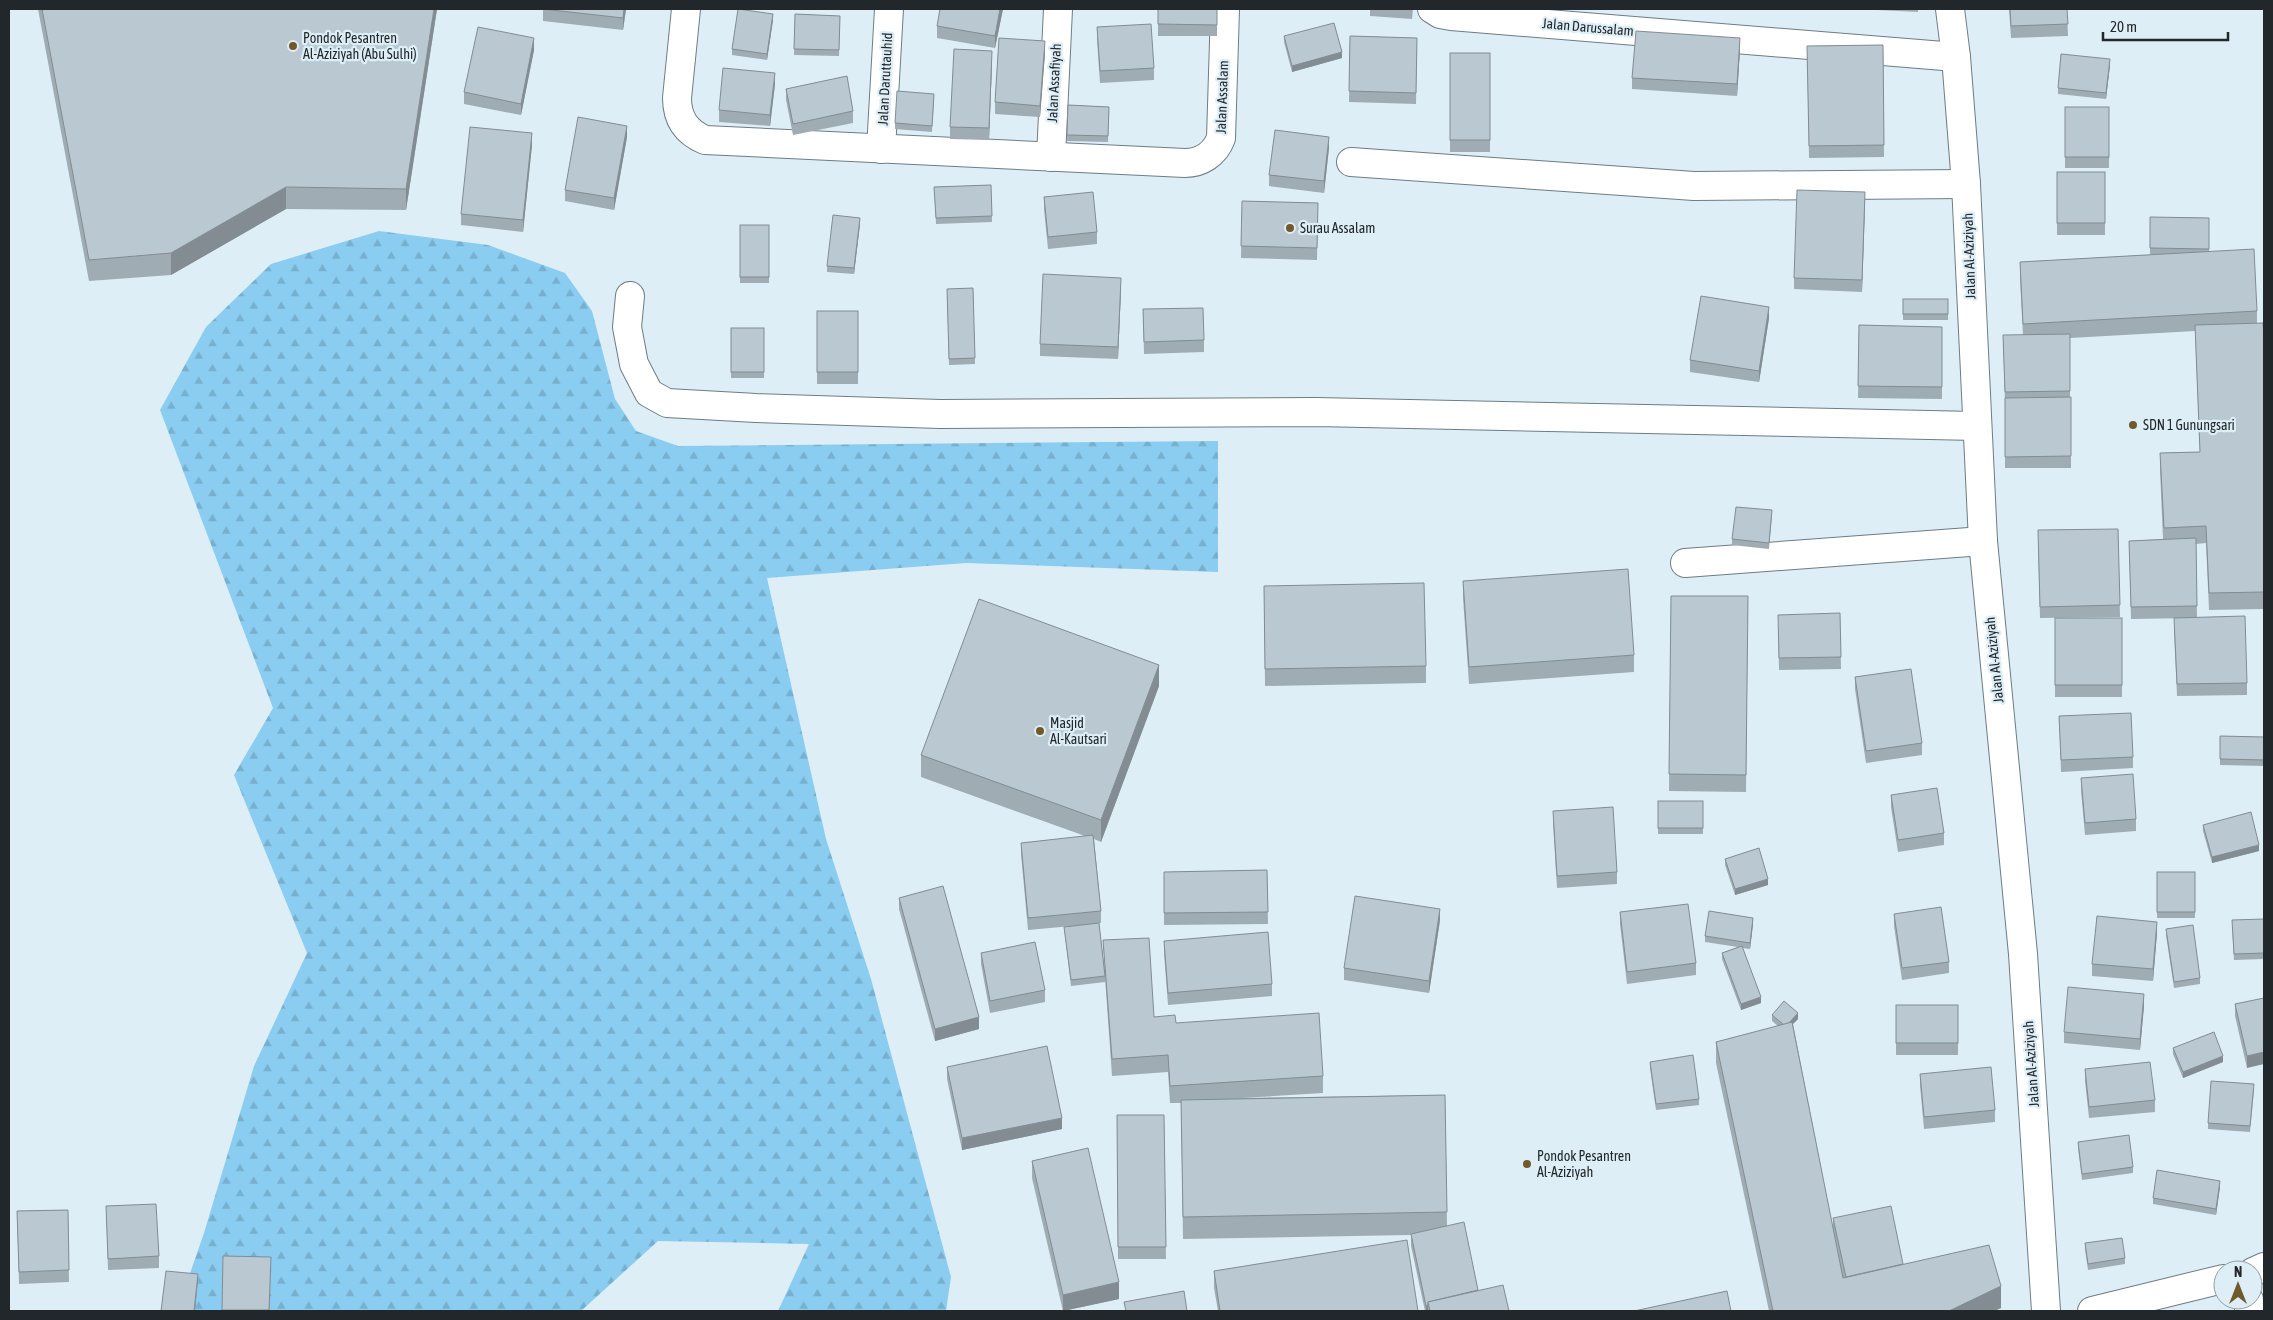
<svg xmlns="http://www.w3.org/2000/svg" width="2273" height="1320" viewBox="0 0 2273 1320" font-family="'Asap Condensed',sans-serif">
	<defs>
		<pattern id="forest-firs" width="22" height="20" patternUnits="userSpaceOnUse" patternTransform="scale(1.25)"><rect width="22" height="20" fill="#8acdf1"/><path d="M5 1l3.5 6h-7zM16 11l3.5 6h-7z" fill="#77b0cf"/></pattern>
	</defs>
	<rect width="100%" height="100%" fill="#deeef7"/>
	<polygon fill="url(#forest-firs)" points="379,231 488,245 565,273 592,311 615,399 636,431 678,446 1218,441 1218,572 966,563 767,578 826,839 871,979 951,1277 946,1311 778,1311 809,1244 658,1241 581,1311 177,1311 204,1233 254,1066 307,953 234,775 273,708 160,410 206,327 271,264"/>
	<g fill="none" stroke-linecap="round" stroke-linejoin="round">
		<g stroke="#6e7c84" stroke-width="30">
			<g id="minor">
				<path d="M686,9l-9,89c0,20 9,34 28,42l480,23c16,0 30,-9 36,-25l4,-129"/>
				<polyline points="1432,9 1440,14 1451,16 1956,57"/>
				<polyline points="1950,9 1956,57 1966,184 1983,541 2023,954 2046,1311"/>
				<polyline points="881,149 889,9"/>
				<polyline points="1051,157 1058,9"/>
				<polyline points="1351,162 1694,186 1966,184"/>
				<polyline points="630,296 627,327 634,364 649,393 667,403 756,408 940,414 1316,412 1976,426"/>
				<polyline points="1685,563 1983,541"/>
				<polyline points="2253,1272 2264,1267"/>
				<polyline points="2092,1311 2223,1279"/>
				<polyline points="2249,1311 2249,1300"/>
			</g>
		</g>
		<use href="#minor" stroke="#fff" stroke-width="28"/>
	</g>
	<g fill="#9facb4">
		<polygon points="38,9 437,9 406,210 286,209 171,275 89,281"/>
		<polygon points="543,9 626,9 623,30 543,21"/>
		<polygon points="1003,9 995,48 937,38 937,26"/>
		<rect x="1158" y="9" width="59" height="27"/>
		<polygon points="1370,9 1413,9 1412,19 1370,16"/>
		<polygon points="1857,9 1918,9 1918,12"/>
		<polygon points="2009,9 2067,9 2068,36 2011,38"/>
		<polygon points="795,14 840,16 839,56 794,55"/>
		<polygon points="773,20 767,60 732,55 732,49"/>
		<polygon points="1097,27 1154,68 1154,80 1100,83 1097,39"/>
		<polygon points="1284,36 1342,58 1292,72 1284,42"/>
		<polygon points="1350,36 1417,38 1416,104 1349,102"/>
		<polygon points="1883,45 1884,157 1809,158 1807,46"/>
		<polygon points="534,50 521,115 464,104 464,92"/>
		<polygon points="1740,50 1737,96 1632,89 1632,78"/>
		<polygon points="1045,53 1040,117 995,114 995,102"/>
		<rect x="1450" y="53" width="40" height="99"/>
		<polygon points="992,63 989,140 950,139 950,127"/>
		<polygon points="2110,65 2106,99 2058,94 2058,88"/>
		<polygon points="775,84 770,126 719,122 719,110"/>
		<polygon points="786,89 853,111 853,123 793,135 786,100"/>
		<polygon points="934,100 932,132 895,129 895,123"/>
		<polygon points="1068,105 1109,107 1108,142 1067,141"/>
		<rect x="2065" y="107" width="44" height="61"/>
		<polygon points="627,137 614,210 565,201 565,190"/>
		<polygon points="532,145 523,232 461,225 461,214"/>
		<polygon points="1329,148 1324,193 1269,186 1269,175"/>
		<rect x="2057" y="172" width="48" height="63"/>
		<polygon points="991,185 992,222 936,224 934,187"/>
		<polygon points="1044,197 1097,232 1097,244 1048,249 1044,209"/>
		<polygon points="1242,201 1318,203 1317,260 1241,258"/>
		<polygon points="1865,204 1862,292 1794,289 1794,278"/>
		<polygon points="2150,217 2209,218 2209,252 2257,311 2257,323 2264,336 2264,609 2209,610 2206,543 2196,544 2197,618 2247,683 2247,695 2177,696 2174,630 2195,618 2131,619 2129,541 2163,539 2160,470 2160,453 2200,452 2195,331 2070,338 2070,397 2071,397 2071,468 2005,468 2005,404 2003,335 2023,335 2020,279 2020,262 2165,254 2150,254"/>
		<polygon points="860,224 854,274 827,272 827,266"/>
		<rect x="740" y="225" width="29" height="58"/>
		<polygon points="973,288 975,364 949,365 947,289"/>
		<polygon points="1121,289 1118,359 1040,356 1040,344"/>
		<rect x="1903" y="299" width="45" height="21"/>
		<polygon points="1143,309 1204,340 1204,352 1144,354"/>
		<rect x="817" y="311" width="41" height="73"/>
		<polygon points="1769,318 1759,382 1690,372 1690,360"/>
		<polygon points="1859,325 1942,327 1942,399 1858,398"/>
		<rect x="731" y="328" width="33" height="50"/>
		<polygon points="1772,516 1769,549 1732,545 1732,539"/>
		<polygon points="2118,529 2120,617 2040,618 2038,542"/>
		<polygon points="1463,581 1634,655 1634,672 1469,684 1463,598"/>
		<polygon points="1264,586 1426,666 1426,683 1265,686"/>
		<polygon points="1671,596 1748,596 1746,792 1669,791"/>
		<polygon points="1840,613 1841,669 1779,670 1778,627"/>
		<rect x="2055" y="618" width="67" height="79"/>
		<polygon points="1855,677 1922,743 1922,755 1866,763 1855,689"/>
		<polygon points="1159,686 1101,842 1094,839 1101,911 1101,923 1099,923 1105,973 1103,940 1154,1017 1176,1023 1323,1076 1323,1093 1242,1098 1445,1095 1447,1226 1478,1290 1509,1311 1425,1311 1411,1246 1411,1235 1183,1239 1181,1103 1170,1103 1168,1072 1112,1076 1105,977 1105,982 1071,986 1064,927 1072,926 1028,930 1021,854 1021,843 1085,836 921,777 921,755"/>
		<polygon points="2059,716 2133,757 2133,768 2061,772"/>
		<polygon points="2220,736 2264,737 2264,766 2220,765"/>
		<polygon points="2081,778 2136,819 2136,831 2085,835 2081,790"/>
		<polygon points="1891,795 1944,833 1944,845 1898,852 1891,807"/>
		<rect x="1658" y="801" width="45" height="33"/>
		<polygon points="1553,811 1617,872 1617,884 1557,888 1553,823"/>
		<polygon points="2203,825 2259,851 2212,863 2203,831"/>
		<polygon points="1725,859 1768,885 1735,895 1725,865"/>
		<polygon points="1267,870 1268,924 1164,925 1164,872"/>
		<rect x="2157" y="872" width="38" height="46"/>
		<polygon points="899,898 979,1029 935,1041 899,909"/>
		<polygon points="1620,912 1696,963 1696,975 1627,984 1620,924"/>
		<polygon points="1894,914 1949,962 1949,973 1902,980 1894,926"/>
		<polygon points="2264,919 2264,959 2234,960 2232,926"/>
		<polygon points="1440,920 1429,993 1344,980 1344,968"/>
		<polygon points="1753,924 1750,949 1742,948 1761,1003 1741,1010 1722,959 1722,953 1738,947 1705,942 1705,936"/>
		<polygon points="2166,929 2200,978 2200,984 2174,988 2166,935"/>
		<polygon points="2157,933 2153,981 2092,976 2092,964"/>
		<polygon points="1164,941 1272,984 1272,996 1168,1005 1164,953"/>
		<polygon points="981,953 1045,990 1045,1002 990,1013 981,964"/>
		<polygon points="2264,998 2247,1068 2235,1016 2235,1004"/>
		<rect x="1896" y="1005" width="62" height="50"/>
		<polygon points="2144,1006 2140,1050 2064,1043 2064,1032"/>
		<polygon points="1772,1015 1798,1019 1793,1024 1833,1229 1833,1218 1903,1264 2001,1308 1994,1311 1769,1311 1716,1063 1716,1042 1778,1026 1772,1021"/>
		<polygon points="2173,1048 2223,1062 2183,1078 2173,1054"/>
		<polygon points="1650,1062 1699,1099 1699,1105 1656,1110 1650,1068"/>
		<polygon points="947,1067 1062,1129 962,1150 947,1079"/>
		<polygon points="2085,1069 2155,1100 2155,1112 2089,1118 2085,1081"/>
		<polygon points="1920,1074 1995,1110 1995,1122 1924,1129 1920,1085"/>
		<polygon points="2254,1090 2250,1132 2208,1129 2208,1123"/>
		<polygon points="1117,1115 1164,1115 1166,1259 1118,1259"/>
		<polygon points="2078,1142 2133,1167 2133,1173 2082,1180 2078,1148"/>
		<polygon points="1032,1161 1119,1299 1063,1311 1032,1178"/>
		<polygon points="2220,1187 2216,1215 2153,1204 2153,1198"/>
		<polygon points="106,1206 159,1256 159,1268 108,1270"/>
		<polygon points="68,1210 69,1282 19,1284 17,1211"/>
		<polygon points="2085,1243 2125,1258 2125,1264 2088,1270 2085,1249"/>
		<polygon points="223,1256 271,1257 270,1311 222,1311"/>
		<polygon points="1214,1271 1418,1311 1218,1311 1214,1288"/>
	</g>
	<g fill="#828c92">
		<polygon points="434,9 437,9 406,210 406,189"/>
		<polygon points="624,9 626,9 623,30 623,18"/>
		<polygon points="1000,9 1003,9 995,48 995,36"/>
		<polygon points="773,14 773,20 767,60 767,54"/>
		<polygon points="534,38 534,50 521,115 521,104"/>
		<polygon points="1740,38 1740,50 1737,96 1737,84"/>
		<polygon points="1045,41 1045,53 1040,117 1040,106"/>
		<polygon points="992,51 992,63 989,140 989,128"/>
		<polygon points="1342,52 1342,58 1292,72 1292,66"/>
		<polygon points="2110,59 2110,65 2106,99 2106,93"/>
		<polygon points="775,73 775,84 770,126 770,115"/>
		<polygon points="627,126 627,137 614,210 614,198"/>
		<polygon points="532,133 532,145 523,232 523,220"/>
		<polygon points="1329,137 1329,148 1324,193 1324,181"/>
		<polygon points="286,187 286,209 171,275 171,253"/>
		<polygon points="1865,192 1865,204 1862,292 1862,280"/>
		<polygon points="860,218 860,224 854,274 854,268"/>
		<polygon points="1121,278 1121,289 1118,359 1118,347"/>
		<polygon points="1769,307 1769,318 1759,382 1759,371"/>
		<polygon points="1159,665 1159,686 1101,842 1101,820"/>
		<polygon points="2259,845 2259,851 2212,863 2212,857"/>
		<polygon points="1768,879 1768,885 1735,895 1735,889"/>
		<polygon points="1440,909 1440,920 1429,993 1429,981"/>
		<polygon points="1753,918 1753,924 1750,949 1750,943"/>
		<polygon points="2157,922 2157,933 2153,981 2153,969"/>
		<polygon points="2144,994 2144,1006 2140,1050 2140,1039"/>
		<polygon points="1761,997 1761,1003 1741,1010 1741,1004"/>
		<polygon points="1798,1013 1798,1019 1785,1032 1785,1026"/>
		<polygon points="979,1017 979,1029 935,1041 935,1029"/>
		<polygon points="2264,1052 2264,1064 2247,1068 2247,1056"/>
		<polygon points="2223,1056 2223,1062 2183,1078 2183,1072"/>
		<polygon points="1062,1118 1062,1129 962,1150 962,1138"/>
		<polygon points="2220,1181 2220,1187 2216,1215 2216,1209"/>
		<polygon points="198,1274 198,1280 195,1311 194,1311"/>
		<polygon points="1119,1282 1119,1299 1063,1311 1063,1295"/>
		<polygon points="2001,1286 2001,1308 1994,1311 1949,1311"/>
		<polygon points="1428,1305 1428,1311 1426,1311 1426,1306"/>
	</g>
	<g fill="#b9c8d1" stroke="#828c92">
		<polygon points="42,9 434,9 406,189 286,187 171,253 89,260"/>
		<polygon points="543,9 624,9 623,18"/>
		<polygon points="738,9 773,14 767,54 732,49"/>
		<polygon points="940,9 1000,9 995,36 937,26"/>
		<polygon points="1158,9 1217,9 1217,25 1158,24"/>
		<polygon points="2010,9 2067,9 2068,24 2011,26"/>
		<polygon points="795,14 840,16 839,50 794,49"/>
		<polygon points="1334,23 1342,52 1292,66 1284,36"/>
		<polygon points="1151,24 1154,68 1100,71 1097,27"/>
		<polygon points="478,27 534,38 521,104 464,92"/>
		<polygon points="1636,31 1740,38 1737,84 1632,78"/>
		<polygon points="1350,36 1417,38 1416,93 1349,91"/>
		<polygon points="999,38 1045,41 1040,106 995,102"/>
		<polygon points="1883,45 1884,145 1809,146 1807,46"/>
		<polygon points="954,49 992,51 989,128 950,127"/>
		<rect x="1450" y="53" width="40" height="87"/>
		<polygon points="2061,54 2110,59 2106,93 2058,88"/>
		<polygon points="723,68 775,73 770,115 719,110"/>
		<polygon points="847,76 853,111 793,124 786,89"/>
		<polygon points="897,91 934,94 932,126 895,123"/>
		<polygon points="1068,105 1109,107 1108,136 1067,135"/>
		<rect x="2065" y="107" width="44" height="50"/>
		<polygon points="578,117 627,126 614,198 565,190"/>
		<polygon points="470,127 532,133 523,220 461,214"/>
		<polygon points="1275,130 1329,137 1324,181 1269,175"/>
		<rect x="2057" y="172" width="48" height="51"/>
		<polygon points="991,185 992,216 936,218 934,187"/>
		<polygon points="1797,190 1865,192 1862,280 1794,278"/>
		<polygon points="1093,192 1097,232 1048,237 1044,197"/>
		<polygon points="1242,201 1318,203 1317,248 1241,246"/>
		<polygon points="833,215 860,218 854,268 827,266"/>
		<polygon points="2150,217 2209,218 2209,249 2150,248"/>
		<rect x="740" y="225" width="29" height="52"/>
		<polygon points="2254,249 2257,311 2023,324 2020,262"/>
		<polygon points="1043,274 1121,278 1118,347 1040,344"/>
		<polygon points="973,288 975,358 949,359 947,289"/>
		<polygon points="1701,296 1769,307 1759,371 1690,360"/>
		<rect x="1903" y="299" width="45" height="15"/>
		<polygon points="1203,308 1204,340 1144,342 1143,309"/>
		<rect x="817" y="311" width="41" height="61"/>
		<polygon points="2263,323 2264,336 2264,592 2209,593 2206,526 2164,528 2160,453 2200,452 2195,325"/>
		<polygon points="1859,325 1942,327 1942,387 1858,386"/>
		<rect x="731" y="328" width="33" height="44"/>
		<polygon points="2070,334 2070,391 2005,392 2003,335"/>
		<polygon points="2071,397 2071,456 2005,457 2005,398"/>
		<polygon points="1736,507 1772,510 1769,543 1732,539"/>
		<polygon points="2118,529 2120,605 2040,607 2038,530"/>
		<polygon points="2196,538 2197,606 2131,607 2129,541"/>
		<polygon points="1628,569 1634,655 1469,667 1463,581"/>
		<polygon points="1424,583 1426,666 1265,669 1264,586"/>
		<polygon points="1671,596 1748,596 1746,775 1669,774"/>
		<polygon points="979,599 1159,665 1101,820 921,755"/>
		<polygon points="1840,613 1841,657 1779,658 1778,615"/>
		<polygon points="2245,616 2247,683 2177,684 2174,618"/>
		<rect x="2055" y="618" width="67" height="67"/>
		<polygon points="1911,669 1922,743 1866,751 1855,677"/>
		<polygon points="2131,713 2133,757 2061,760 2059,716"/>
		<polygon points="2220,736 2264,737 2264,760 2220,759"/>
		<polygon points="2133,774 2136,819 2085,823 2081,778"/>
		<polygon points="1937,788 1944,833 1898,840 1891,795"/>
		<rect x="1658" y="801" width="45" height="27"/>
		<polygon points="1613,807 1617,872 1557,876 1553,811"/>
		<polygon points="2251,812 2259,845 2212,857 2203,825"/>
		<polygon points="1093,835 1101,911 1028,918 1021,843"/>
		<polygon points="1759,848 1768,879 1735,889 1725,859"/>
		<polygon points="1267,870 1268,912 1164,913 1164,872"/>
		<rect x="2157" y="872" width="38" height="40"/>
		<polygon points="943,886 979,1017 935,1029 899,898"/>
		<polygon points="1355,896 1440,909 1429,981 1344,968"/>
		<polygon points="1688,904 1696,963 1627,972 1620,912"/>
		<polygon points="1941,907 1949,962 1902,968 1894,914"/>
		<polygon points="1709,911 1753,918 1750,943 1705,936"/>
		<polygon points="2097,916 2157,922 2153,969 2092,964"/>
		<polygon points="2264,919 2264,953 2234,954 2232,920"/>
		<polygon points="1099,923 1105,976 1071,980 1064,927"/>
		<polygon points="2193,925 2200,978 2174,982 2166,929"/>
		<polygon points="1268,932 1272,984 1168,993 1164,941"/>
		<polygon points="1149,938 1154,1017 1175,1015 1176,1023 1319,1013 1323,1076 1170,1086 1168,1055 1112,1059 1103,940"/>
		<polygon points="1035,942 1045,990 990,1001 981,953"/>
		<polygon points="1742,946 1761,997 1741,1004 1722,953"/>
		<polygon points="2068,987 2144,994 2140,1039 2064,1032"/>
		<polygon points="2264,998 2264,1052 2247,1056 2235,1004"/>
		<polygon points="1784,1001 1798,1013 1788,1024 1784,1025 1772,1015"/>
		<rect x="1896" y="1005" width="62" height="38"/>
		<polygon points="1792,1022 1843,1278 1989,1245 2001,1286 1949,1311 1773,1311 1716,1042"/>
		<polygon points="2214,1032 2223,1056 2183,1072 2173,1048"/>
		<polygon points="1047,1046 1062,1118 962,1138 947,1067"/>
		<polygon points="1693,1055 1699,1099 1656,1104 1650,1062"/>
		<polygon points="2150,1062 2155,1100 2089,1107 2085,1069"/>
		<polygon points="1991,1067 1995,1110 1924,1117 1920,1074"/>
		<polygon points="2211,1081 2254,1084 2250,1126 2208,1123"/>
		<polygon points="1445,1095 1447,1212 1183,1217 1181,1100"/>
		<polygon points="1117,1115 1164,1115 1166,1247 1118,1247"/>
		<polygon points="2129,1135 2133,1167 2082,1174 2078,1142"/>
		<polygon points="1088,1148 1119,1282 1063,1295 1032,1161"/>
		<polygon points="2157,1170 2220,1181 2216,1209 2153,1198"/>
		<polygon points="156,1204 159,1256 108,1259 106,1206"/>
		<polygon points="1891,1206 1903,1264 1846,1277 1833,1218"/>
		<polygon points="68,1210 69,1270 19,1272 17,1211"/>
		<polygon points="1464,1222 1478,1290 1428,1302 1428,1305 1426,1306 1411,1234"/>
		<polygon points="2122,1238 2125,1258 2088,1264 2085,1243"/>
		<polygon points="1407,1240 1418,1311 1220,1311 1214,1271"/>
		<polygon points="223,1256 271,1257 269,1310 222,1310"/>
		<polygon points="166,1271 198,1274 194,1311 161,1311"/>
		<polygon points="1503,1285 1509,1311 1430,1311 1428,1302"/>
		<polygon points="1184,1291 1187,1311 1126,1311 1124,1302"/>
		<polygon points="1727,1291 1731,1311 1634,1311"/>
	</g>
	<g fill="#71592a" stroke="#deeef7" stroke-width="2">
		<circle cx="293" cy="46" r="5"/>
		<circle cx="1290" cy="228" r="5"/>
		<circle cx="2133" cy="425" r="5"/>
		<circle cx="1040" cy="731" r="5"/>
		<circle cx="1527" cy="1164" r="5"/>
	</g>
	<g text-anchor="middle" stroke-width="4.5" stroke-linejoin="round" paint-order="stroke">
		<g font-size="14" fill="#21272a" stroke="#deeef7">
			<text transform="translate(1588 27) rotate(5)" y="5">Jalan Darussalam</text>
			<text transform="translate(885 79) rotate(-87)" y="5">Jalan Daruttauhid</text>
			<text transform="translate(1054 83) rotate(-87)" y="5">Jalan Assafiyah</text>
			<text transform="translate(1222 97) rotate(-88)" y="5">Jalan Assalam</text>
			<text transform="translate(1969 256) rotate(-92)" y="5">Jalan Al-Aziziyah</text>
			<text transform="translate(1994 660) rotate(-96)" y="5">Jalan Al-Aziziyah</text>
			<text transform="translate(2031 1064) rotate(-94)" y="5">Jalan Al-Aziziyah</text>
		</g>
		<g font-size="14" fill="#21272a" stroke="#deeef7" text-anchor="start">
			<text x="303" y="43">Pondok Pesantren<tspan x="303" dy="16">Al-Aziziyah (Abu Sulhi)</tspan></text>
			<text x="1300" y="233">Surau Assalam</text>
			<text x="2143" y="430">SDN 1 Gunungsari</text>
			<text x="1050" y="728">Masjid<tspan x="1050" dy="16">Al-Kautsari</tspan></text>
			<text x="1537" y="1161">Pondok Pesantren<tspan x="1537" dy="16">Al-Aziziyah</tspan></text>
		</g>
	</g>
	<rect width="2273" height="1320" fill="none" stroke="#21272a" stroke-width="20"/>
	<g transform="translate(2238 1285)"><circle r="24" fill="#deeef7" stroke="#929ea5"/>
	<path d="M0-4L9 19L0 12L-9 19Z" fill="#71592a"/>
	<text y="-8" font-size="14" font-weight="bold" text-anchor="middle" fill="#21272a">N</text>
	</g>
	<path d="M2103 32v8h125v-8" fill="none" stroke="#21272a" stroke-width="2.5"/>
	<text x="2110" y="32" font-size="15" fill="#21272a" stroke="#deeef7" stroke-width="4" paint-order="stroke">20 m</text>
</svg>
